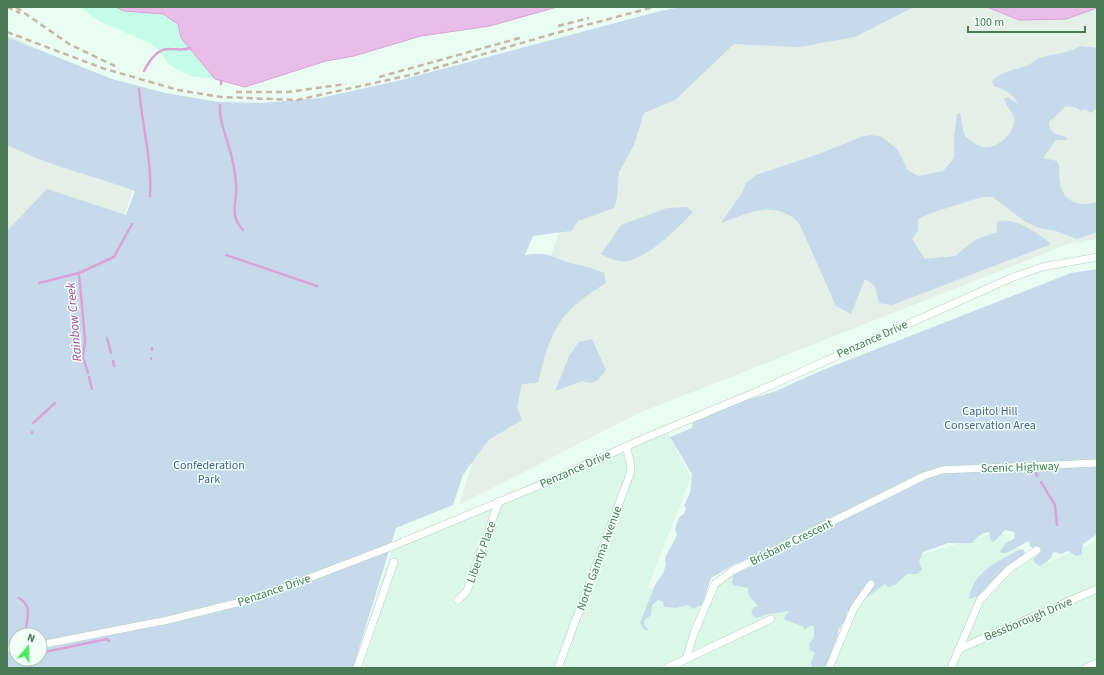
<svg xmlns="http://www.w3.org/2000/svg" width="1104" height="675" viewBox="0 0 1104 675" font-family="'Source Sans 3',sans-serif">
	<rect width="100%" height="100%" fill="#eafdf3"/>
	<polygon fill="#dbf7e7" points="663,425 691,477 648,587 702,608 712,581 749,560 773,612 846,593 924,554 1000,531 1024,553 1039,546 1049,562 1097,541 1097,668 355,668 354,664 393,546"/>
	<g fill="#e3efe7">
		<polygon points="764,7 1097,7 1097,239 1068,244 639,413 459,505 481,436 630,50"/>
		<polygon points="7,35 25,42 11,117 135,184 123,219 7,235"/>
	</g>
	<g fill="#c7daec" fill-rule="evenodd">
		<path d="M681,7h233l-59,30 -56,10 -65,-3 -59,56 -31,13 -10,32 -15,27 -2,26 -3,10 -36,13 -7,10 -38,5 -8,19c25,-4 27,3 49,9 11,3 20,4 30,9l2,10c-47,28 -56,48 -68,100l-16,1 -5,23 5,13 -32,19 -6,7 -21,29 -10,30 -57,23 -43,140h-346v-437l40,-42 79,26 9,-24c-43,-16 -87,-25 -128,-46v-108l105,42 54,14 52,9 44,1 58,-5 77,-17 263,-70zM16,635h24v24h-24z"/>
		<path d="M1080,46l17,2v60l-6,5 -6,-4 -4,2 -6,-4 -9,-1 -17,16c0,12 9,13 18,15v3h-11l-13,18 14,3c4,7 1,13 3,21 2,19 19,26 37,20v30l-20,7 -21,-8 -17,-3 -15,-7 -31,-24h-11l-51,16 -13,6v12l-6,8 13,20 30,-3 20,-16 22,-8v-10c18,-6 39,10 53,21l-1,2 -157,60 -13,-2 -4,-17 -10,-7 -14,35 -15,-8 -37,-83c-24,-24 -51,-10 -78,0l21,-30 4,-10 10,-8 63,-21 42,-17 10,-2 11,2 15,12 11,21 10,6 25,-5 11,-13v-22l3,-22 3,-1c2,7 2,15 5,23 6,5 12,10 19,11 13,2 30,-13 30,-26 0,-10 -8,-13 -10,-22l3,-2 11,7c-4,-10 -14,-15 -24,-18l-2,-5c8,-9 22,-11 34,-15 5,-1 8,-6 13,-8 16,-5 26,-3 41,-12z"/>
		<path d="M686,207l7,5c-16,17 -43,44 -65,49 -10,2 -19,-3 -27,-7l20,-29 46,-17z"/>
		<path d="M1097,269v265l-14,10 -2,11 -5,1 -8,-5 -7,3 -7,-2 -4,7 -10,7 -5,-3 -2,-4 7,-6 -10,-7 -1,-5 -23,12h-5l-1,-2 6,-8 9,-5 -1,-6 -9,-2 -11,12 -3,-1 -2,-9c-8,1 -12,5 -17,11h-24l-25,9 -4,10 3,7 -4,5h-11l-12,11 -7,2 -3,-3 -38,28 -2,9 -7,9v5l-13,33h-13l-1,-6 4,-9 -5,-3 -1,-7 5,-5v-12l-4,-1 -5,5 -3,-4 -17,-6 -1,-2 5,-7 -24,4 -8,3 -6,-4 2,-6 5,-2 -10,-12v-6l-15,-3 -1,-3 1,-7 3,-2 17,-7 -3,-6 -15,4 -24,14 -9,27 -9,4 -5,-4 -12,3 -12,-1 -1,-5 -5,-2 -6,5 -1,10 -7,6 1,5 4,3 -1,1h-4l-4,-7 15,-38 8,-12 3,-8 -1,-7 12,-23 -2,-6 4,-12 5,-3 2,-6 -2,-2 6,-13 2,-19 -22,-37 22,-9 1,-6 11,-4 17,-10 55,-17 47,-21 248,-97z"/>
		<polygon points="592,339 606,370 598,380 590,383 582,381 555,391 569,356 579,342"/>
		<path d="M1021,549l3,1 1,6 -43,39 -13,4c4,-28 30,-38 52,-50z"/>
	</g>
	<polygon fill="#c4fdea" points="80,7 116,7 124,11 163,14 178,24 181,38 215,79 191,76 169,65 159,50 150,43 101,22"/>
	<g fill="#e8bde7" stroke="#dba2d8">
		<polygon points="116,7 557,7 490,26 421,36 354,56 326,61 245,87 215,79 181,38 178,24 163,14 124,11"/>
		<polygon points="987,7 1097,7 1097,8 1066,19 1019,20"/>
	</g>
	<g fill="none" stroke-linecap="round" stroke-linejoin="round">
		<g stroke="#dba2d8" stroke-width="2.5">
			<path d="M144,71c5,-10 14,-23 26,-22 8,0 12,2 20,-1"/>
			<polyline points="221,84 221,81"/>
			<path d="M139,89c3,36 13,70 11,107"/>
			<path d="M220,105c-1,14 4,25 8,39 4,12 7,27 8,39 2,19 -8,31 7,47"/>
			<polyline points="226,255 317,286"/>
			<polyline points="39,283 79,273"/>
			<polyline points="107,338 111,353"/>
			<polyline points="152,350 152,348"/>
			<polyline points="151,359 151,358"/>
			<polyline points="113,361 114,366"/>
			<polyline points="88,373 83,357 85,340 79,273 114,257 132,224"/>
			<polyline points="89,377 92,389"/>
			<polyline points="33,423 55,403"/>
			<polyline points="32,433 32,432"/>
			<polyline points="1036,473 1037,476"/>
			<polyline points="1041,482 1055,505 1057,525"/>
			<path d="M19,598c15,10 7,18 7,33"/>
			<polyline points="40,653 107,639 109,641"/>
		</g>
		<g stroke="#b1d3bc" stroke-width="8">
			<g id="minor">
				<polyline points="458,600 467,591 499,501"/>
				<polyline points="40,645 168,620 245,601 283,588 393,546 559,477 645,438 756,392 1011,278 1042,267 1097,257"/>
				<polyline points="7,648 16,648"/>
				<polyline points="959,649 1097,589"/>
				<polyline points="686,659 694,633 715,584 732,571 924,476 942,470 1097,463"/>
				<polyline points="357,668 394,562"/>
				<polyline points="558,668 631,471 630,461 626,446"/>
				<polyline points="667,668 771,619"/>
				<polyline points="829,668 854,608 871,584"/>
				<polyline points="951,668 980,600 1009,569 1037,550"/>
				<polyline points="1086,668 1097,663"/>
			</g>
		</g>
		<use href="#minor" stroke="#fff" stroke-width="7"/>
		<g stroke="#c9b5a6" stroke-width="2.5" stroke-dasharray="6 4" stroke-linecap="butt">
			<polyline points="7,7 20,13"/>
			<polyline points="16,7 69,44 119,68"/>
			<polyline points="558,26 589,18"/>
			<polyline points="7,32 102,68 178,90 221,97 297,100 415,74 556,33 654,7"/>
			<polyline points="379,77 523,37"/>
			<polyline points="236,92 288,92 346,84"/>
		</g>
	</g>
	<g text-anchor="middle" stroke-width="3" stroke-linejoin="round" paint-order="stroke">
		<g font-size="12" fill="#4b7a56" stroke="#f1fff8">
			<text transform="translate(872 339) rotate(-24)" y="4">Penzance Drive</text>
			<text transform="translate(1020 467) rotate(-2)" y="4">Scenic Highway</text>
			<text transform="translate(575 469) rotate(-24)" y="4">Penzance Drive</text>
			<text transform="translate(791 542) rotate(-26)" y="4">Brisbane Crescent</text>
			<text transform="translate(481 552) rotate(-70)" y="4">Liberty Place</text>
			<text transform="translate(599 558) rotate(-70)" y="4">North Gamma Avenue</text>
			<text transform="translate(274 590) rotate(-19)" y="4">Penzance Drive</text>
			<text transform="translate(1028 619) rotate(-23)" y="4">Bessborough Drive</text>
		</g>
		<g font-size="12" fill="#48648c" stroke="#f1fff8">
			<text x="990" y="415">Capitol Hill<tspan x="990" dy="14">Conservation Area</tspan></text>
			<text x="209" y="469">Confederation<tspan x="209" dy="14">Park</tspan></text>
		</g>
		<g font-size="13" font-style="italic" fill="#a44d9f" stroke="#f1fff8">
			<text transform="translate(73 322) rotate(-95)" y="5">Rainbow Creek</text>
		</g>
	</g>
	<rect width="1104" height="675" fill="none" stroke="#4b7a56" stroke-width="16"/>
	<g transform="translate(28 647) rotate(20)"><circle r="19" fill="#f1fff8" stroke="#afcab7"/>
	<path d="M0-3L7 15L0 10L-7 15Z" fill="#4cea5d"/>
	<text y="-6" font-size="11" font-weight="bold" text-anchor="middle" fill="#4b7a56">N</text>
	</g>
	<path d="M968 26v6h117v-6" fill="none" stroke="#4b7a56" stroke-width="2"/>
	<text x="974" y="26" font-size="12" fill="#4b7a56" stroke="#f1fff8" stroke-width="3" paint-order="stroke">100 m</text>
</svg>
